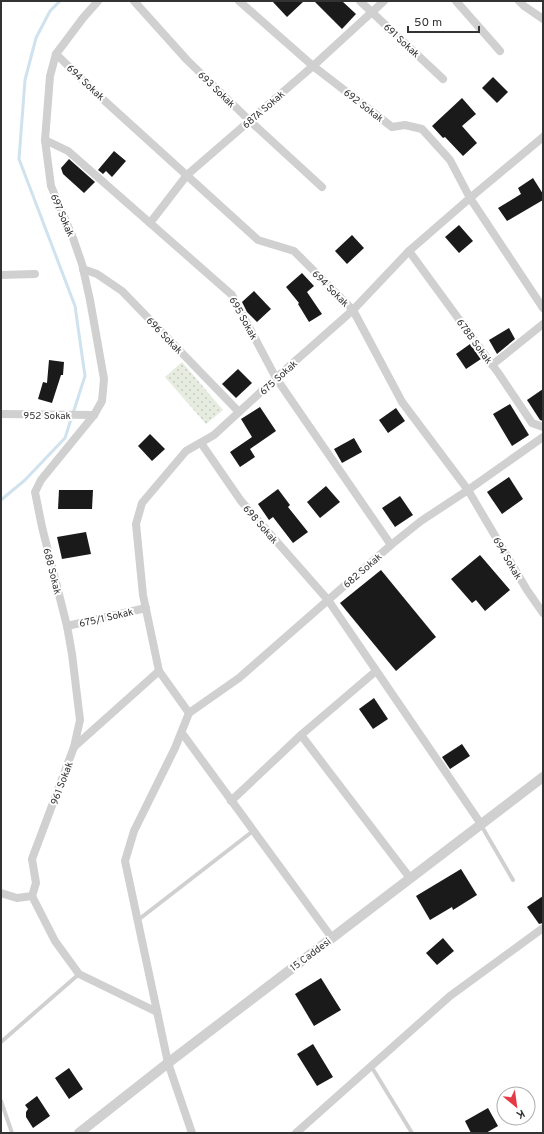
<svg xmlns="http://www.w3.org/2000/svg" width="544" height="1134" viewBox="0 0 544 1134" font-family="Overpass,sans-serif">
	<defs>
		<pattern id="park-dots" width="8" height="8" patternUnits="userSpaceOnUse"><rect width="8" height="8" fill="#e6ecdf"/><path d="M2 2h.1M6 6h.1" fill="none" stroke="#c6cbc0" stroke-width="1.8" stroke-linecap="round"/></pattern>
	</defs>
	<rect width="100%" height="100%" fill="#fff"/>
	<polygon fill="url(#park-dots)" points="182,362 223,410 206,424 165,377"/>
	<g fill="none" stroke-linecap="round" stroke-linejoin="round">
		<polyline stroke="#cfe2ee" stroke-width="3" points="1,500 25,480 65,438 85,376 75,306 19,159 25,80 36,38 50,11 60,1"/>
	</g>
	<g fill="#1a1a1a">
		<polygon points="272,1 304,1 287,17"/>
		<polygon points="314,1 342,1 356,14 342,29"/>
		<polygon points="493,77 508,92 497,103 482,88"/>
		<polygon points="462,98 476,114 462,126 477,143 463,156 445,137 443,138 432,126"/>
		<polygon points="114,151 126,161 112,177 106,171 103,174 98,170"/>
		<polygon points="69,159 95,182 84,193 63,174 61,168"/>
		<polygon points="533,178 543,194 543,200 507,221 498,208 521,194 518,188"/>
		<polygon points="459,225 473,241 459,253 445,237"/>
		<polygon points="352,235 364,248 347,264 335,251"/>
		<polygon points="302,273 314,286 307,292 322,314 309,322 298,304 299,303 286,287"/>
		<polygon points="254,291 271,309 257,322 247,312 242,302"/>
		<polygon points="509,328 515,339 497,354 489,340"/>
		<polygon points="470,344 481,359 466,369 456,354"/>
		<polygon points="49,360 64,362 63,375 61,375 52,403 38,399 43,382 47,383"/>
		<polygon points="238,369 252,383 236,398 222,384"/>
		<polygon points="543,389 543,421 540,420 527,400"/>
		<polygon points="510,404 529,435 512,446 493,414"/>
		<polygon points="260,407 276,431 250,449 255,457 240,467 230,452 252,437 241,419"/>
		<polygon points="396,408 405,421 388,433 379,420"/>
		<polygon points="150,434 165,449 152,461 138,446"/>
		<polygon points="354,438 362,452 342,463 334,449"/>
		<polygon points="509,477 523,499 502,514 487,492"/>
		<polygon points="326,486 340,502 320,518 307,502"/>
		<polygon points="278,489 290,505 288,507 308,532 293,543 273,517 269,520 258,504"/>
		<polygon points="59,490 93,490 92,509 58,509"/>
		<polygon points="400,496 413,515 395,527 382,508"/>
		<polygon points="86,532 91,554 62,559 57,537"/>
		<polygon points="480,555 510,590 485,611 476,600 472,603 451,579"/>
		<polygon points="381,570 436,637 396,671 340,603"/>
		<polygon points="374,698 388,719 373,729 359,709"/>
		<polygon points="462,744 470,756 450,769 442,757"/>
		<polygon points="461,869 477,895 453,910 452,907 430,920 416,896"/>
		<polygon points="543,896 543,923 539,924 527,907"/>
		<polygon points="443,938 454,951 437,965 426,953"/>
		<polygon points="321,978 341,1010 314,1026 295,994"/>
		<polygon points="313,1044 333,1077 317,1086 297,1054"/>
		<polygon points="69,1068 83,1089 69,1099 55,1078"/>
		<polygon points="37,1096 50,1116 33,1128 26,1117 26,1112 28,1109 25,1105"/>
		<polygon points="488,1108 498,1126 486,1133 471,1133 465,1121"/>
	</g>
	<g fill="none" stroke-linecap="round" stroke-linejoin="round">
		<g stroke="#d0d0d0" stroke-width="4">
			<polyline points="481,825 513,880"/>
			<polyline points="138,920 253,831"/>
			<polyline points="1,1042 79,974"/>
			<polyline points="371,1066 412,1133"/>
			<polyline points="1,1101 12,1133"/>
		</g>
		<g stroke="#d0d0d0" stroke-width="8">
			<polyline points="134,1 187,60 250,121 322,187"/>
			<polyline points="239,1 313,66 392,127 405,125 422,129 450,160 470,198 543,308"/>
			<polyline points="360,1 443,79"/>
			<polyline points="456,1 500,51"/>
			<polyline points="519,1 524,6 543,19"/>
			<polyline points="56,54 96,93 258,240 294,251 353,310 402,402 468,490 527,590 543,613"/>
			<polyline points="45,140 68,151 232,295 276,378 391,545"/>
			<polyline points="150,223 187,175 313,66 384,1"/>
			<polyline points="409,251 499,374 532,423 543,427"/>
			<polyline points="83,269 97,274 122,291 239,412"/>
			<polyline points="1,275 35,274"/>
			<polyline points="492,365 543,324"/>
			<polyline points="1,414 94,415"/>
			<polyline points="201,443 241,501 328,600 481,824"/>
			<polyline points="67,626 146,608"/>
			<polyline points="189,713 159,671 143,595 136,524 142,503 186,451 214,435 276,378 353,310 409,251 470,198 543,137"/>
			<polyline points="189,713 239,678 391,545 421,521 468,490 543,437"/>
			<polyline points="189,713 175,748 134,831 125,861 168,1063 192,1133"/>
			<polyline points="182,733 332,938"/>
			<polyline points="301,735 410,878"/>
			<polyline points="74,747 80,720 72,654 67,626 42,527 35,492 41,480 94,415 102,401 104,379 90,300 82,264 73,238 51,186 45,140 50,76 56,54 83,18 98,1"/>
			<polyline points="231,801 301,735 376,671"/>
			<polyline points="1,893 17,898 32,896 36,883 32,859 74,747 159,671"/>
			<polyline points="32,896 55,941 79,974 157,1012"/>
			<polyline points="296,1133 450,996 543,928"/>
		</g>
		<polyline stroke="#d0d0d0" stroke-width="10" points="79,1133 168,1063 543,777"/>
	</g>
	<g text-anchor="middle" stroke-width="4" stroke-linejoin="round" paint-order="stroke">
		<g font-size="10" fill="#333" stroke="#fff">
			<text transform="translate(402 40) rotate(43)" y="4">691 Sokak</text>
			<text transform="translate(86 82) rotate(43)" y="4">694 Sokak</text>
			<text transform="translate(217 89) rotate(44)" y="4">693 Sokak</text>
			<text transform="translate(364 105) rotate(38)" y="4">692 Sokak</text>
			<text transform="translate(263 109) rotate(-41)" y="4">687A Sokak</text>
			<text transform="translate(63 215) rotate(67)" y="4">697 Sokak</text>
			<text transform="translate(331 288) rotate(45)" y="4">694 Sokak</text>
			<text transform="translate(244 318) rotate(61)" y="4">695 Sokak</text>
			<text transform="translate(165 335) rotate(46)" y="4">696 Sokak</text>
			<text transform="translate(475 341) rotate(54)" y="4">678B Sokak</text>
			<text transform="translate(278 377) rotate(-42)" y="4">675 Sokak</text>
			<text x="47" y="419">952 Sokak</text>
			<text transform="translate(261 524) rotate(49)" y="4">698 Sokak</text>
			<text transform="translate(508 558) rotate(60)" y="4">694 Sokak</text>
			<text transform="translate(362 570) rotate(-41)" y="4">682 Sokak</text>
			<text transform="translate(53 571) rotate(76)" y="4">688 Sokak</text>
			<text transform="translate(106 617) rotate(-13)" y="4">675/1 Sokak</text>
			<text transform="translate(61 783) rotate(-69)" y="4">961 Sokak</text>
			<text transform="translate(310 954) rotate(-37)" y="4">15 Caddesi</text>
		</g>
	</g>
	<rect width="544" height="1134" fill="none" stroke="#333333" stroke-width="4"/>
	<g transform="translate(516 1106) rotate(151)"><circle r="19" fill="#ffffff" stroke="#adadad"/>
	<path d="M0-3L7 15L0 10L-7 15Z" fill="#e63946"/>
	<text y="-6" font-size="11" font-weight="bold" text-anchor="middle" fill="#333333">K</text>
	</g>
	<path d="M408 26v6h71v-6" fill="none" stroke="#333333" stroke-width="2"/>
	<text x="414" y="26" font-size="12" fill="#333333" stroke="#ffffff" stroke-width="3" paint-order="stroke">50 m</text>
</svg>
